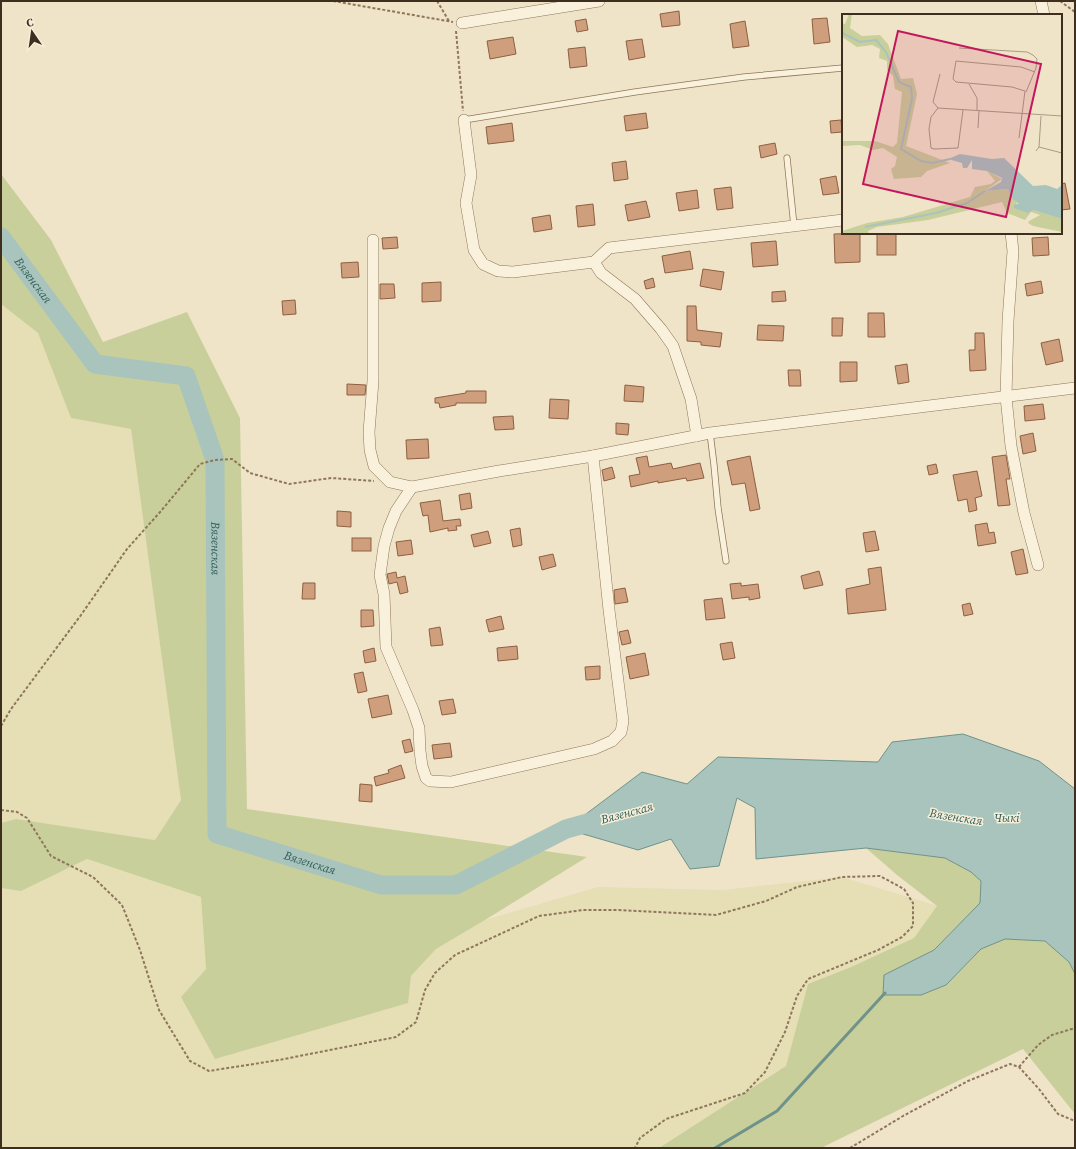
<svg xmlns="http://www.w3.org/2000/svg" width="1076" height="1149" viewBox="0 0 1076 1149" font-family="'Source Serif 4',serif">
	<rect width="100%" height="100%" fill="#f0e4c8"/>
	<g fill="#e6deb5">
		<polygon points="1,304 38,333 71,418 131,429 181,800 155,840 16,819 1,823"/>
		<polygon points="87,859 201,897 206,969 181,997 411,976 436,949 485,920 598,887 722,890 842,877 938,906 914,938 851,967 808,984 786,1066 659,1148 1,1148 1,888 21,891"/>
	</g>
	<g fill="#c9cf9b">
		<polygon points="1,174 51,240 103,342 187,312 240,418 247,809 587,857 485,920 436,949 411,976 408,1003 215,1059 181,997 206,969 201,897 87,859 21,891 1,888 1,823 16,819 155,840 181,800 131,429 71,418 38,333 1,304"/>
		<polygon points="866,848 945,858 971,872 981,881 980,903 934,950 884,975 921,995 946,985 981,949 1005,939 1045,941 1069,962 1075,974 1075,1114 1023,1049 821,1148 659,1148 786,1066 808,984 851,967 914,938 937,906 897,875"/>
	</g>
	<polygon fill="#a9c4bc" stroke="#6f938a" points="963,734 1039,761 1075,789 1075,974 1069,962 1045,941 1005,939 981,949 946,985 921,995 883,995 884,975 934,950 980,903 981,881 971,872 945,858 866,848 756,859 755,808 737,798 719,866 690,869 671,839 638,850 566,829 642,772 687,784 718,757 878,762 892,742"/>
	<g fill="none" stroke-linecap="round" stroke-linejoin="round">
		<polyline stroke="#6f938a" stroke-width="3" points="715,1148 777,1111 885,993"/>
		<path stroke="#a9c4bc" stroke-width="19" id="s1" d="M1,237l94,127 91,12 29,84 2,374 164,51h75l110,-56 25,-7"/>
	</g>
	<g fill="#cf9f7d" stroke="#8d5f41">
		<polygon points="679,11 680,25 662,27 660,14"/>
		<polygon points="827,18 830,42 814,44 812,19"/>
		<polygon points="586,19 588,30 577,32 575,21"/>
		<polygon points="745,21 749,46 733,48 730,24"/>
		<polygon points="513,37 516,54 490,59 487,41"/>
		<polygon points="642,39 645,57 629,60 626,41"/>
		<polygon points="585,47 587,66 570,68 568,49"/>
		<polygon points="646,113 648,128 626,131 624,116"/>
		<polygon points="841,120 842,132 831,133 830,121"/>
		<polygon points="512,123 514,141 488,144 486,127"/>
		<polygon points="775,143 777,154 761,158 759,146"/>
		<polygon points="626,161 628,179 614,181 612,163"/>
		<polygon points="836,176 839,193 823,195 820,179"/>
		<polygon points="1065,183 1070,209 1061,210 1061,184"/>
		<polygon points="731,187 733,208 717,210 714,189"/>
		<polygon points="697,190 699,208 679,211 676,193"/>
		<polygon points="646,201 650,217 628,221 625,205"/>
		<polygon points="593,204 595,225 578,227 576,206"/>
		<polygon points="550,215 552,229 534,232 532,218"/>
		<polygon points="860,233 860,262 835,263 834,234"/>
		<rect x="877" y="234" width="19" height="21"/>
		<polygon points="397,237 398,248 383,249 382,238"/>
		<polygon points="1048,237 1049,255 1033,256 1032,238"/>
		<polygon points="776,241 778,265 753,267 751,243"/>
		<polygon points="690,251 693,269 665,273 662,256"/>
		<polygon points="358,262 359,277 342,278 341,263"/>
		<polygon points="703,269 724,272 721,290 700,286"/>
		<polygon points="653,278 655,287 646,289 644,281"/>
		<polygon points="1041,281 1043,293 1027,296 1025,284"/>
		<polygon points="441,282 441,301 422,302 422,283"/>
		<polygon points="380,284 394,284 395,298 380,299"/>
		<polygon points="785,291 786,301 772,302 772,292"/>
		<polygon points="295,300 296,314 283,315 282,301"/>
		<polygon points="687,306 696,306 697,330 722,333 720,347 701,345 701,342 687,341"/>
		<polygon points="868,313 884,313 885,337 868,337"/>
		<polygon points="832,318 843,318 842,336 832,336"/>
		<polygon points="758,325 784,326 783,341 757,340"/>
		<polygon points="975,333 984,333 986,370 970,371 969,350 975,350"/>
		<polygon points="1059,339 1063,361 1046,365 1041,343"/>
		<polygon points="840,362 857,362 857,381 840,382"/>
		<polygon points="907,364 909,382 898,384 895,366"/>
		<polygon points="788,370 800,370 801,386 789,386"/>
		<polygon points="347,384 366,385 365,395 347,395"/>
		<polygon points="625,385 644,387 643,402 624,401"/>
		<polygon points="466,391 486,391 486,403 456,403 456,405 440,408 439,403 435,403 435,398 466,393"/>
		<polygon points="550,399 569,400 568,419 549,418"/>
		<polygon points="1043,404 1045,419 1025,421 1024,406"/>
		<polygon points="513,416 514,429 495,430 493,417"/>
		<polygon points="616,423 629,424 628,435 616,434"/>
		<polygon points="1033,433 1036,451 1023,454 1020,436"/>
		<polygon points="428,439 429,458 407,459 406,440"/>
		<polygon points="1006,455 1010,479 1006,479 1010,505 998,506 992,457"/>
		<polygon points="647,456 649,467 671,463 673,469 700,463 704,478 687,481 686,478 658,483 658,481 631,487 629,476 640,474 636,458"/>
		<polygon points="750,456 760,509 750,511 745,483 732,485 727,461"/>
		<polygon points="936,464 938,473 929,475 927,466"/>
		<polygon points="612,467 615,478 604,481 602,470"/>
		<polygon points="977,471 982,496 975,498 977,510 969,512 967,499 958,501 953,475"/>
		<polygon points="470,493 472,508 461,510 459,495"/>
		<polygon points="440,500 443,521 460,519 461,526 456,526 457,530 448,531 448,528 430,532 428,515 423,516 420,503"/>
		<polygon points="337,511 351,512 351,527 337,526"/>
		<polygon points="987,523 989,533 994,532 996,543 978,546 975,525"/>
		<polygon points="520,528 522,545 513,547 510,530"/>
		<polygon points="488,531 491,543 474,547 471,535"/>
		<polygon points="875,531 879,550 866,552 863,533"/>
		<rect x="352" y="538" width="19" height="13"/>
		<polygon points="411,540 413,554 398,556 396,542"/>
		<polygon points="1023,549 1028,573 1016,575 1011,552"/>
		<polygon points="553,554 556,566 542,570 539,557"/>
		<polygon points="881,567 886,610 848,614 846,589 870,584 868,569"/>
		<polygon points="819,571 823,585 804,589 801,576"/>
		<polygon points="396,572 397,578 405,576 408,592 400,594 397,582 389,584 387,574"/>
		<polygon points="303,583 315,583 315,599 302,599"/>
		<polygon points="741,583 741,586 758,584 760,598 749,600 749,597 732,599 730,584"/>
		<polygon points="625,588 628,602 615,604 614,590"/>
		<polygon points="722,598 725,618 706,620 704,600"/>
		<polygon points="970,603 973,614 964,616 962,605"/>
		<polygon points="361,610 373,610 374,626 361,627"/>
		<polygon points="501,616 504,629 489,632 486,620"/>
		<polygon points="440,627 443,645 431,646 429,629"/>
		<polygon points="628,630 631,643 622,645 619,632"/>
		<polygon points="732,642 735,658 723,660 720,644"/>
		<polygon points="517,646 518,659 498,661 497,648"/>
		<polygon points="374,648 376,661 365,663 363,651"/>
		<polygon points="645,653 649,675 630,679 626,657"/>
		<polygon points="600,666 600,679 586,680 585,667"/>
		<polygon points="363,672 367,691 358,693 354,674"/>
		<polygon points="388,695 392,714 372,718 368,699"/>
		<polygon points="453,699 456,713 442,715 439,701"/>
		<polygon points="410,739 413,751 405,753 402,741"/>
		<polygon points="450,743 452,757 434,759 432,745"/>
		<polygon points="401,765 405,778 376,786 374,777 389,773 388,770"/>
		<polygon points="360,784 372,785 372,802 359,801"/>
	</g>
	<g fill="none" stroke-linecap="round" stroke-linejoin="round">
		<g stroke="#8d765c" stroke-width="7">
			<g id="service">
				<polyline points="464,120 635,92 744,77 843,68"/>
				<polyline points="787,158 794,226"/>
				<polyline points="710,433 714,465 718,508 726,561"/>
			</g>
		</g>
		<g stroke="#8d765c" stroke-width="12">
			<g id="minor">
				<polyline points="1041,1 1044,15"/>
				<polyline points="462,23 599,1"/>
				<polyline points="464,120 471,175 466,203 474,250 483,264 498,271 513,272 594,262 609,248 843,220"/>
				<polyline points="1011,233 1013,251 1008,321 1006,397 1011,446 1024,513 1038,565"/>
				<polyline points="373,240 373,381 369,432 370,450 374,466 390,482 412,487 499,471 593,456 710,433 798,422 1075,388"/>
				<polyline points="594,262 601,273 635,299 661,329 673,346 691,399 697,436"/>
				<polyline points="412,487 396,511 389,528 384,546 380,575 384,594 386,647 413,710 419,728 420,751 422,766 426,778 430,781 451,782 594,749 612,741 621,732 623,721 609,610 593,456"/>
			</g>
		</g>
		<g stroke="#8d765c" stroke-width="2" stroke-dasharray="3 2" stroke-linecap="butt">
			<polyline points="333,1 453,22"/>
			<polyline points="437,1 449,21"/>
			<polyline points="1060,1 1075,12"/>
			<polyline points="456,31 463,111"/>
			<polyline points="1,726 11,709 81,615 127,549 161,511 200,464 215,460 232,459 250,473 289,484 331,478 374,481"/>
			<polyline points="1,810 17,812 27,818 51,856 93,877 122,905 140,950 159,1010 190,1061 209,1071 279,1060 396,1037 416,1022 425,990 435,973 455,955 539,916 583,910 619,910 716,915 766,901 797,887 842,877 880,876 904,889 913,903 913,926 902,937 878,950 808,979 797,996 785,1032 765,1072 745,1093 666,1119 640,1138 635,1148"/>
			<polyline points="1019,1067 1038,1045 1052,1035 1075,1028"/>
			<polyline points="850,1148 903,1116 968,1081 1010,1064 1019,1067 1039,1089 1058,1114 1075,1121"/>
		</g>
		<use href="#service" stroke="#faf1dc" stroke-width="5.5"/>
		<use href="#minor" stroke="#faf1dc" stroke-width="11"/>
	</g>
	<g text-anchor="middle" stroke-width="3" stroke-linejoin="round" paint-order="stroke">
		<g font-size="12" font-style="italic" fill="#2f5d5a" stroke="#f7eed8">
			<text dy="4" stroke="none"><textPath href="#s1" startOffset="54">Вязенская</textPath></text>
			<text dy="4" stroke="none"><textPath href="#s1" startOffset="427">Вязенская</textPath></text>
			<text transform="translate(627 813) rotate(-15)" y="4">Вязенская</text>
			<text transform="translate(956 817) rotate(9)" y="4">Вязенская</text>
			<text x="1007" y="822">Чыкі</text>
			<text dy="4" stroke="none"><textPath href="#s1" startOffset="810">Вязенская</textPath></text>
		</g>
	</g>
	<g transform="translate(842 14)">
		<rect width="220" height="220" fill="#f0e4c8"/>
		<path d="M7,0h3l-2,14 12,8 18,-1 8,9 13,35 12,-1 4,16 -11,52 44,17 -23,8 -6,6 -27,2 -3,-10 4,-3 2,-9 -14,-9 -10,2 -13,-5 -18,1v-5h33l18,6 4,-4 5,-51 -7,-3 -2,-13 -6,-6v-9l-8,-3 1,-9 -8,-4 -15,2 -15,-10v-14l3,1zM145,157l15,8 -17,12 23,-2 10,16 44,14v13l-29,-6 -5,-3 1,-2 11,-6 -9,-3 -6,8 -18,-7 -5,-11 -74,18 -51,7 -9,4 1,3h-27v-3l25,-8 36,-6 67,-20 5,-10 16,-3 4,-3z" fill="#c9cf9b"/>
		<path d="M118,140l32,5 12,-1 29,28 13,-1 11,4 5,-4v34l-29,-9 -5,3 -14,-5v-3l5,-1 -7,-6 -4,-9 -23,2 16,-9 1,-4 -15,-7 -15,-2v-9l-5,8h-4l-1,-5 -14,-4z" fill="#a9c4bc"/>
		<path fill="none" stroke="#a9c4bc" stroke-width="2" d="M0,19l18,9 16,-2 10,12 13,30 12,5 1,12 -11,50 20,12 11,2 18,-4M23,213l71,-14 31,-10 18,-12"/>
		<path fill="none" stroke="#a89b85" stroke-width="1" d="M117,34l68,4 6,3 4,4 -1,9 -10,24M98,60l-7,28 5,6 124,8M127,70l8,14v12M96,94l-7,9 -2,12 2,19 3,1 24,-1 5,-38M136,114l1,-17M177,124l6,-47 -13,-4 -56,-5 -3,-3 3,-18 65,6 14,5M197,133l23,6M194,137l3,-4 2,-31"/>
		<path fill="#c2185b" fill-opacity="0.15" stroke="#c2185b" stroke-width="2" d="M56,17l143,33 -35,153 -143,-33z"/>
		<rect width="220" height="220" fill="none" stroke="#3d2e20" stroke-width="2"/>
	</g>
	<rect width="1076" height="1149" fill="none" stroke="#3d2e20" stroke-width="4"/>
	<g transform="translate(32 32) rotate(347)" stroke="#f7eed8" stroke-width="3" paint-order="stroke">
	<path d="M0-3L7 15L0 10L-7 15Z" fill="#3d2e20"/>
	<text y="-6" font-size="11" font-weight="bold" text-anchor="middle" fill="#3d2e20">С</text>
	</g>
</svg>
